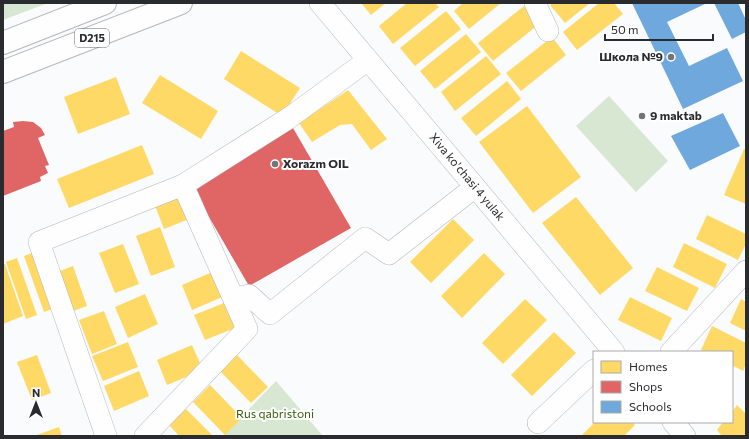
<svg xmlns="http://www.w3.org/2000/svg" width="749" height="439" viewBox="0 0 749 439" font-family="Commissioner,sans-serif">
	<rect width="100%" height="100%" fill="#f9fbfd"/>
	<g fill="#d8e7d1">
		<polygon points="3,3 48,3 3,20"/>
		<polygon points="609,96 668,161 636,192 576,126"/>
		<polygon points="276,381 323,436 223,436"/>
	</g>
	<g fill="#ffd966">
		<polygon points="361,3 386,3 371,15"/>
		<polygon points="407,3 435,3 439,7 393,44 379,26"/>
		<polygon points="463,3 501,3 469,29 454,11"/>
		<polygon points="553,3 590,3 565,23 550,5"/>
		<polygon points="599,3 614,3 623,14 577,50 563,32"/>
		<polygon points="524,6 539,24 493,61 478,43"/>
		<polygon points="446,11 461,29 415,66 400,48"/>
		<polygon points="466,34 481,52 435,89 420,71"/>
		<polygon points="552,37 566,55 521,91 506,73"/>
		<polygon points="241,51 300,88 282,116 224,79"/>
		<polygon points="486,56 501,74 455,111 441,92"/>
		<polygon points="160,75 218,111 201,139 142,103"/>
		<polygon points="116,77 130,114 78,134 64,97"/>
		<polygon points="507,81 521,99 476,136 461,118"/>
		<polygon points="348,90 387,139 371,150 352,124 340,125 312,142 299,123"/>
		<polygon points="527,106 581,177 533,213 479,142"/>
		<polygon points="142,145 154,174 69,208 57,179"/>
		<polygon points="744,149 746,150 746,204 724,195"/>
		<polygon points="179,193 189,219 164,229 154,203"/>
		<polygon points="238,197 241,203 217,213 215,208"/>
		<polygon points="576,197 633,268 600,295 542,223"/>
		<polygon points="257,212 264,229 228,243 221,226"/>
		<polygon points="707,215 746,234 746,244 738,260 696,239"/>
		<polygon points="453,219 474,240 431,283 410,262"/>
		<polygon points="160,227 175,267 151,276 136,236"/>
		<polygon points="684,243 727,264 715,288 673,267"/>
		<polygon points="123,244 139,284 115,293 99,253"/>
		<polygon points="35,252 55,308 44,312 24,256"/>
		<polygon points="484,253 505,274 462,318 441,296"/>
		<polygon points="17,258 37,315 26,319 6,262"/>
		<polygon points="3,264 5,264 23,316 3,324"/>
		<polygon points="73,266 87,306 73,311 60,271"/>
		<polygon points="657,267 699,288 687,311 645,291"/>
		<polygon points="217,270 227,295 192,310 182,285"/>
		<polygon points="145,294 158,324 128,338 115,307"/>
		<polygon points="630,297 672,318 661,341 618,320"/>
		<polygon points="525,299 547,320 503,364 482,343"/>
		<polygon points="741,299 746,302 746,331 730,323"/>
		<polygon points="229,301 240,326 205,340 194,315"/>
		<polygon points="104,311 117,344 92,354 79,320"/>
		<polygon points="712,326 746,343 746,364 743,371 732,365 732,352 705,352 701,350"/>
		<polygon points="554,332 576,353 532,396 511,375"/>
		<polygon points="128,342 138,367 103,381 92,356"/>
		<polygon points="192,345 203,370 167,385 157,360"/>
		<polygon points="236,354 268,387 251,403 219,370"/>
		<polygon points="37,355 51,393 32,400 17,362"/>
		<polygon points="139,371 149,396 114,411 104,386"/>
		<polygon points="210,385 242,418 225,435 193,402"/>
		<polygon points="737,405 746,414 746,435 722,436 717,430 723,422 732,422 732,412"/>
		<polygon points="186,409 213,436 179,436 169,425"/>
		<polygon points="595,422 632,422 635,425 624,436 581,436"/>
		<polygon points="59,427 62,436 34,436"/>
	</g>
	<g fill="#e06666">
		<polygon points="23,121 33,122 41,128 45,135 38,138 49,165 45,166 48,173 40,177 41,181 3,196 3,131 14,127 13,122"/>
		<polygon points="293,128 351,228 249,286 191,186"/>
	</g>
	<g fill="#6fa8dc">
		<polygon points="632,3 707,3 667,22 689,66 727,48 743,81 683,109"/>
		<polygon points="714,3 738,3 746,20 746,32 732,39"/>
		<polygon points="723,113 740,146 690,170 671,136"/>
	</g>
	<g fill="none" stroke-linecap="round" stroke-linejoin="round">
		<g stroke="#b5b7b9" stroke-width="22">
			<g id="minor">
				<polyline points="320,3 614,352"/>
				<polyline points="535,3 548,31"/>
				<polyline points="234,298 249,295 270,314 365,238 389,254 475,187"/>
				<polyline points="671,352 746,271"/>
				<polyline points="673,422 685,436"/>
				<polyline points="538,423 594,370"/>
				<polyline points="106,436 39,242 183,185 289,118 368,60"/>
				<polyline points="145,436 247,329 183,185"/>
			</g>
		</g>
		<g stroke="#b5b7b9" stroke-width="24">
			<g id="major">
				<polyline points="3,43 105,3"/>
				<polyline points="3,72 181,3"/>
			</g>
		</g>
		<use href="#minor" stroke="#fefeff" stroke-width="21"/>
		<use href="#major" stroke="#fefeff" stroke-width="22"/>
	</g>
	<g fill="#727476" stroke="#fff" stroke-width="1.5">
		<circle cx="671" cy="57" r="4"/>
		<circle cx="642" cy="116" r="4"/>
		<circle cx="275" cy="164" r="4"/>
	</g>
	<g text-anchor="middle" stroke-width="4" stroke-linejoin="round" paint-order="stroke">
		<rect fill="#fff" stroke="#696b6d" stroke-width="1" x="75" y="29" width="34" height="18" rx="3"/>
		<g font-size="11" font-weight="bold" fill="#292b2e">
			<text x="92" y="42">D215</text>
		</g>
		<g font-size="12" font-weight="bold" fill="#292b2e" stroke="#fff" text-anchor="start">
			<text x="663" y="61" text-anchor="end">Школа №9</text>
			<text x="650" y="120">9 maktab</text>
			<text x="283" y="168">Xorazm OIL</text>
		</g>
		<g font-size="12" fill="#292b2e" stroke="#fff">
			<text transform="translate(467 177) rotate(50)" y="4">Xiva ko'chasi 4 yulak</text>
		</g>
		<g font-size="12" fill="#356009" stroke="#fff">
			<text x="275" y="418">Rus qabristoni</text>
		</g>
	</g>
	<rect width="749" height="439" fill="none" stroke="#292b2e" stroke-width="8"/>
	<rect x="593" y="351" width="140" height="72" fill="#ffffff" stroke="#a9aaab"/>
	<rect x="601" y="361" width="20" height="12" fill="#ffd966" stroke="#a9aaab"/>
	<text x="629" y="371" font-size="12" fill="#292b2e">Homes</text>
	<rect x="601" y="381" width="20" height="12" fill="#e06666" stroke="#a9aaab"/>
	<text x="629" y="391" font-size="12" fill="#292b2e">Shops</text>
	<rect x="601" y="401" width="20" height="12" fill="#6fa8dc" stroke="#a9aaab"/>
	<text x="629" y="411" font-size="12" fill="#292b2e">Schools</text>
	<g transform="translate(36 403)" stroke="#ffffff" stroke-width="3" paint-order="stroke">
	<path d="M0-3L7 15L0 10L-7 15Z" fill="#292b2e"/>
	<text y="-6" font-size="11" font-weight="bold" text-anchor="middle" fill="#292b2e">N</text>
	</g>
	<path d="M605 34v6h108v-6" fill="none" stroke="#292b2e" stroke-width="2"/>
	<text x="611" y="34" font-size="12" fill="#292b2e" stroke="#ffffff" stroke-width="3" paint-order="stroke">50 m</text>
</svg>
